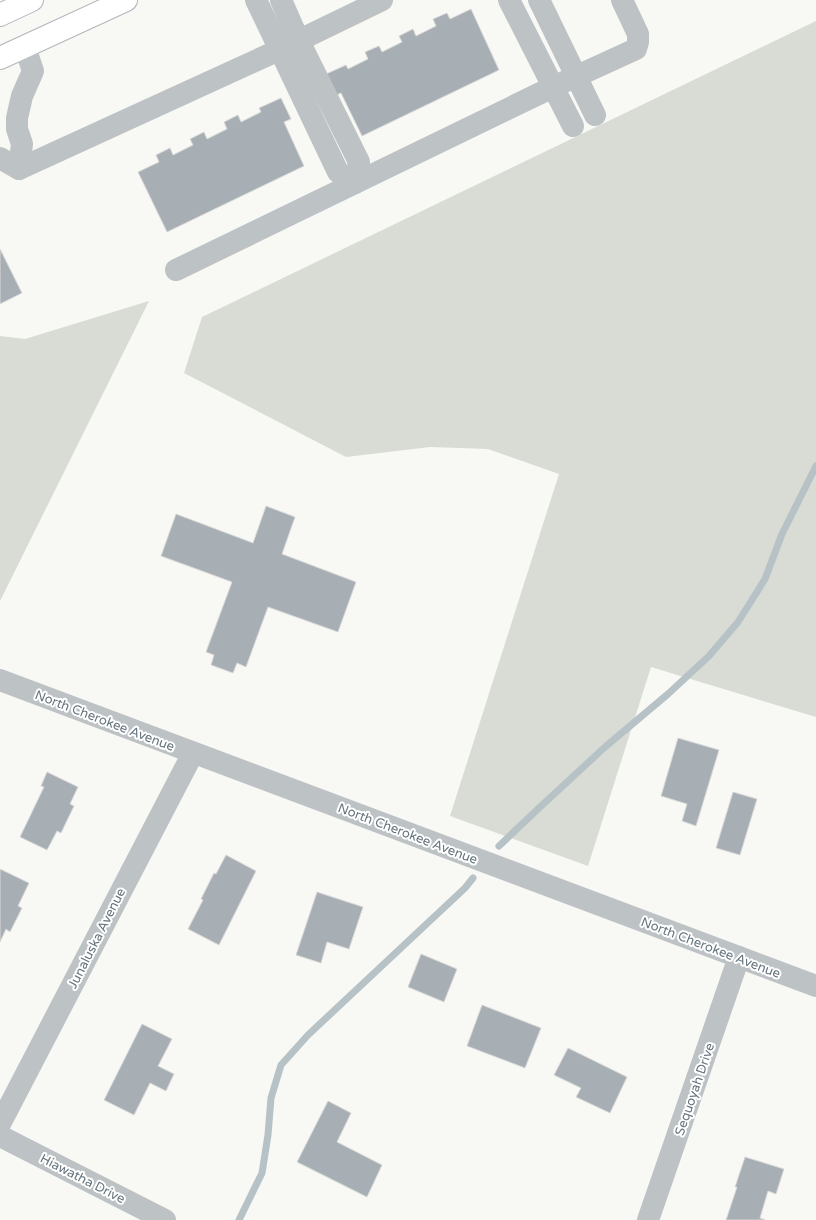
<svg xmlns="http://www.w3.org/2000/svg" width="816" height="1220" viewBox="0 0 816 1220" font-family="'Varela Round',sans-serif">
	<rect width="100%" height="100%" fill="#f8f8f5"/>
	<g fill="#d8dcd5">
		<polygon points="816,21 816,717 651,667 588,866 450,816 559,474 488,449 430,447 346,457 184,373 202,317"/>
		<polygon points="149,301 0,601 0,336 25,339"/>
	</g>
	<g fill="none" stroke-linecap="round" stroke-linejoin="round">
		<g stroke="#b6c2c5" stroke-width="7">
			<polyline points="499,846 539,808 605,747 668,694 709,656 738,622 765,579 782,534 816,466"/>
			<polyline points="239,1220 262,1173 268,1135 271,1098 281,1065 308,1035 465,888 473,878"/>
		</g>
	</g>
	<g fill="#a7aeb4" stroke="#d9d9d8">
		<polygon points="471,9 499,70 362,136 341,93 334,96 324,75 346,65 348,69 368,59 365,52 379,46 382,52 402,42 399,36 413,29 416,36 436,26 433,19 447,13 450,19"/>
		<polygon points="281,98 291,119 284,122 304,166 167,232 138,172 159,162 156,155 170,148 173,155 193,145 190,139 204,132 207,139 227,129 224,122 238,115 241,122 261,112 259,108"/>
		<polygon points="0,249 22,293 0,304"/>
		<polygon points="266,506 295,517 282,554 356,582 338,632 268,607 246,667 237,663 233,673 211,665 214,655 206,652 232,582 161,556 176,514 253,543"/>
		<polygon points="678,738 719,750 696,826 682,821 687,804 661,796"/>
		<polygon points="47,772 78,787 70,804 74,806 61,833 57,831 47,850 20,837 44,787 41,786"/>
		<polygon points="733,792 757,799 740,855 716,848"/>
		<polygon points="226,855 256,871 219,945 188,929 203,900 201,899 214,873 216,874"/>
		<polygon points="0,869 29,883 18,906 22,908 10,932 6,929 0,942"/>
		<polygon points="317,892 363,907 349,949 327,942 321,963 296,955"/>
		<polygon points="421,954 457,969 444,1002 408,987"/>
		<polygon points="482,1005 541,1028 525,1068 467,1046"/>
		<polygon points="142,1024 172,1039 158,1066 174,1074 166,1091 150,1083 134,1115 104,1100"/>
		<polygon points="568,1048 627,1077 610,1113 576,1097 581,1088 554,1075"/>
		<polygon points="328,1101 351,1113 337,1142 382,1165 367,1197 297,1162"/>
		<polygon points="745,1157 784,1169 776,1194 768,1191 760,1218 765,1220 726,1220 737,1187 735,1187"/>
	</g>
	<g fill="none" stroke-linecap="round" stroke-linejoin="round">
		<g stroke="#b1b6ba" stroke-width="24">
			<g id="major">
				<polyline points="0,15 32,0"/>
				<polyline points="0,58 126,0"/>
			</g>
		</g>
		<g stroke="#bdc2c5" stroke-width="22">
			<polyline points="256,0 338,172 355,183 359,162 299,41 281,0"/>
			<polyline points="509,0 573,126"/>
			<polyline points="539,0 595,115"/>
			<polyline points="0,158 19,169 22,144 17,129 17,118 22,96 33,71 25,47"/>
			<polyline points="19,169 279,50 382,0"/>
			<polyline points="176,270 553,87 636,49 638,42 638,34 622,0"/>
			<polyline points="0,680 816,986"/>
			<polyline points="0,1124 193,753"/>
			<polyline points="0,1136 165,1220"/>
			<polyline points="648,1220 739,957"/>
		</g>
		<use href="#major" stroke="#fff" stroke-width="22"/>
	</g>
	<g text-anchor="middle" stroke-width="4" stroke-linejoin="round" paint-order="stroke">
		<g font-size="13" fill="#65747e" stroke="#fff">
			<text transform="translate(105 720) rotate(21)" y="5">North Cherokee Avenue</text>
			<text transform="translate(408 833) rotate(21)" y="5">North Cherokee Avenue</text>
			<text transform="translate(96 938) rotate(-63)" y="5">Junaluska Avenue</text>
			<text transform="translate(711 947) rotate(21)" y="5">North Cherokee Avenue</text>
			<text transform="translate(694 1089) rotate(-71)" y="5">Sequoyah Drive</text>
			<text transform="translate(83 1178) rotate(27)" y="5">Hiawatha Drive</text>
		</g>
	</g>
</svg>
